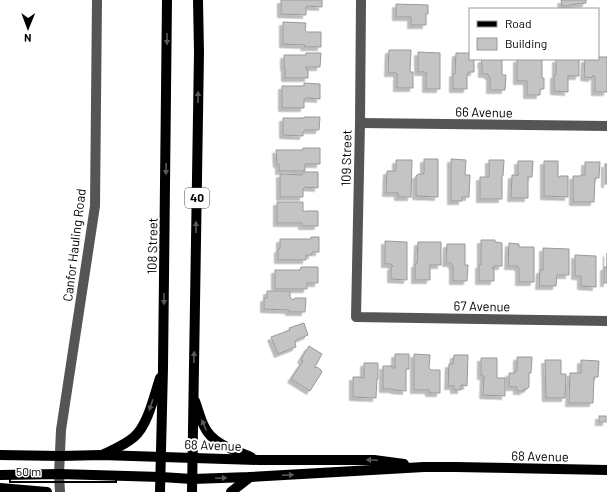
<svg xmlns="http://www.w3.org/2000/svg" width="607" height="492" viewBox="0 0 607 492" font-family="Barlow,sans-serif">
	<defs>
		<filter id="shadow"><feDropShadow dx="-3.5" dy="3.5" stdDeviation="0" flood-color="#0004"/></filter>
	</defs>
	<rect width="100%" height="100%" fill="#fff"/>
	<g fill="#c4c4c4" stroke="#999" filter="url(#shadow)">
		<polygon points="281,0 322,0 322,7 308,6 306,7 306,15 281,14"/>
		<polygon points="561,0 586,0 586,3 569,5 569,6 562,6"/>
		<polygon points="396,4 428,5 428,14 426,14 426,25 411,25 411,17 396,17"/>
		<polygon points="283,22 306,23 305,30 307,32 321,32 321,47 304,47 305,45 283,44"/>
		<polygon points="389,50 411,50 410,72 413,72 413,88 397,88 397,76 398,75 396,73 388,73"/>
		<polygon points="418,52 440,53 440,89 426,89 426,75 427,74 425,72 418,72"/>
		<polygon points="306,53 321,53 320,67 306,67 306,69 308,69 308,78 285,78 285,68 284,67 284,55 306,55"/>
		<polygon points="456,53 470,53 470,59 474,59 474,72 469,72 467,74 467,89 453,89 453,73 455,74"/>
		<polygon points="598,57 607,57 607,92 595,92 595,76 592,76 592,78 584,77 585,59 598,59"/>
		<polygon points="482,59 502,59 502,75 506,75 505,90 490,90 490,77 487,74 482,74 482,64 481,64"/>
		<polygon points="517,59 542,59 542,78 544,78 544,89 540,89 540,95 527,95 527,81 517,81"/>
		<polygon points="556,59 579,59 579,76 568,76 568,92 554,91 554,75 556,75"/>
		<polygon points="304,83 320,84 320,99 306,98 304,100 304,108 282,108 282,86 304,86"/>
		<polygon points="304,117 320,117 319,130 305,130 303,132 303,136 283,135 283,118 304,118"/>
		<polygon points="303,148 320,148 320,164 305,164 305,171 279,171 279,164 277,164 276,150 303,150"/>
		<polygon points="424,159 438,159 438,197 416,196 416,176 418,174 422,174 424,173"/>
		<polygon points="451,159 466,160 465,175 470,175 469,197 462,197 462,201 451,201"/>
		<polygon points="396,160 412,160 411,197 398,197 398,193 386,193 387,171 396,171"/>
		<polygon points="489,160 504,160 503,176 502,176 502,199 480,199 480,177 488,177 490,175 489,174"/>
		<polygon points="518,161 533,161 532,177 528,177 528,198 511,198 512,175 516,175 517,176 519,174 518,173"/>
		<polygon points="544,161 558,161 558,177 560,177 560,176 568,176 568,197 544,196"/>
		<polygon points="585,162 600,162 599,178 595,178 594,202 573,202 573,176 581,176 581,175 585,175"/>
		<rect x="605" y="164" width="2" height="20"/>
		<polygon points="302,172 318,172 318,188 305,187 303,189 303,197 280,197 280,174 302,175"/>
		<polygon points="277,202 303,202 303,210 304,212 305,211 318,211 318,226 302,226 302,223 277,223"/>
		<polygon points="311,237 319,237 319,252 312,252 312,255 306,255 306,260 278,260 278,249 280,249 280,239 311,239"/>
		<polygon points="481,240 495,240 495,242 502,243 502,266 495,266 492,268 494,269 494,281 479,281 479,265 481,265"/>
		<polygon points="385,241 407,242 407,280 391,279 391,267 393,266 391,264 385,264"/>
		<polygon points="418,242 441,242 441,265 430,265 430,280 415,280 415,264 417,264"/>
		<polygon points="509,243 519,244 519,247 534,247 534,282 519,282 519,268 517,266 508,266"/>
		<polygon points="447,244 465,244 465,265 468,265 467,281 453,281 453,266 451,263 446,263"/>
		<polygon points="543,248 569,249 569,275 557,275 556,286 539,286 540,270 543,270"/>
		<polygon points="607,253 607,283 604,283 604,267 607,267"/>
		<polygon points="575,255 596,256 596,287 581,286 581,276 575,276"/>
		<polygon points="301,267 318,267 318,283 307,283 307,289 275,289 275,270 300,270"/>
		<polygon points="267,291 290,291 290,297 293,300 295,298 306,298 305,312 289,312 289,310 264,309 264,298 267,298"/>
		<polygon points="304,323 308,335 296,340 295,343 296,347 278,354 271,337 290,330 289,328"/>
		<polygon points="309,346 322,354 316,365 315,365 315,368 317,367 321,370 322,372 310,391 291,379 303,361 301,359"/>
		<polygon points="395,354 409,354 409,369 406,369 406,391 394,390 393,389 383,389 383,366 392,366 392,368 395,368"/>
		<polygon points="414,354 430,355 429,368 431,370 440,370 440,393 429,393 429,390 414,390"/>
		<polygon points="454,355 468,355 467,386 461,385 461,390 454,390 454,386 448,386 449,364 453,364"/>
		<polygon points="517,357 532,357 531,373 529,373 529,387 527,389 524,389 524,391 517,391 517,387 509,387 509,373 515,373 515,371 517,371"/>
		<polygon points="481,358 497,358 497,378 505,378 505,396 483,395 484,376 481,376"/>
		<polygon points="545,360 561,360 561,374 566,374 565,398 546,398"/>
		<polygon points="581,360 599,361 598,377 594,377 593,403 569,403 570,373 581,373"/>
		<polygon points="364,363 378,363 378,379 377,379 376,398 353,397 353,377 361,377 361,378 364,378"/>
		<rect x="599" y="416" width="7" height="6"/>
	</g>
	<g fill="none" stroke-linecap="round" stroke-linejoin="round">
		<g stroke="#555" stroke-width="10">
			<polyline points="361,0 360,123 356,317 607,321"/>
			<polyline points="360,123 607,126"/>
			<polyline points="60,492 59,474 61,430 95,206 97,0"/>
		</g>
		<g stroke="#000" stroke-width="10">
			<path d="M195,401c3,8 5,17 9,25 8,18 30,24 47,31"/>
			<path d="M104,454c10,-5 21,-9 30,-17 14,-12 20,-41 26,-59"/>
			<polyline points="0,455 61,456 101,455 259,460 374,460 404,464"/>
			<polyline points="0,475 59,474 161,477 192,479 250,477 424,467 455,467 607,470"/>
			<polyline points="0,488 47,492"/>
			<polyline points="160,492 163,368 167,0"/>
			<polyline points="192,492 199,52 198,0"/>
			<polyline points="231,492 250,477"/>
		</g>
	</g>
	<defs><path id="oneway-solid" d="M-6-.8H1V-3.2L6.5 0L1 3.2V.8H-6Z"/></defs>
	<g fill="#595959">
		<use href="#oneway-solid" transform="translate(167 39) rotate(90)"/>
		<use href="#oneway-solid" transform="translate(198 97) rotate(-89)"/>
		<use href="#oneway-solid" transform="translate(166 169) rotate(91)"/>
		<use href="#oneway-solid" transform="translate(196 227) rotate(-89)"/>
		<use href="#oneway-solid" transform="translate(164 299) rotate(91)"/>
		<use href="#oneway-solid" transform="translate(194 357) rotate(-89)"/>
		<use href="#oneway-solid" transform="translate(151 405) rotate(109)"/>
		<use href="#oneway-solid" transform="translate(204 425) rotate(-114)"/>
		<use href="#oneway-solid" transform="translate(372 460) rotate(-177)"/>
		<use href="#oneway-solid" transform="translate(288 475) rotate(-3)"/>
		<use href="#oneway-solid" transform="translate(221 478) rotate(-2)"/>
	</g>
	<g text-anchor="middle" stroke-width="4" stroke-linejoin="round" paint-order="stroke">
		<rect fill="#fff" stroke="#4c4c4c" stroke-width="1" x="185" y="188" width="24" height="20" rx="3"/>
		<g font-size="12" font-weight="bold" fill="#000">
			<text x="197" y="202">40</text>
		</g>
		<g font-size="13" fill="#000" stroke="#fff">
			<text transform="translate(484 112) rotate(1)" y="5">66 Avenue</text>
			<text transform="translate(346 158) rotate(-89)" y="5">109 Street</text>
			<text transform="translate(74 245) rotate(-83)" y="5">Canfor Hauling Road</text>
			<text transform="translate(152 246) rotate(-89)" y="5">108 Street</text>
			<text transform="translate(482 306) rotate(1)" y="5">67 Avenue</text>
			<text transform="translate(213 445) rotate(2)" y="5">68 Avenue</text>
			<text transform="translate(540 456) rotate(1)" y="5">68 Avenue</text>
		</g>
	</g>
	<rect x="469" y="8" width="130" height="52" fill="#ffffff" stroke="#999999"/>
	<rect x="477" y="21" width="20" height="6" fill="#000000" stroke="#999999"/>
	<text x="505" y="28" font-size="12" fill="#000000">Road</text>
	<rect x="477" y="38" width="20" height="12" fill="#c4c4c4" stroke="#999999"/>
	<text x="505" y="48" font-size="12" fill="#000000">Building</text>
	<g transform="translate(28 28) rotate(181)" stroke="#ffffff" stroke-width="3" paint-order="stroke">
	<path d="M0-3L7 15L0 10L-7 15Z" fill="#000000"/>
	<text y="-6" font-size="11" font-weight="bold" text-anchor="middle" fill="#000000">N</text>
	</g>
	<path d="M10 476v6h106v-6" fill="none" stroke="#000000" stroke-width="2"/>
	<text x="16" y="476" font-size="12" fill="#000000" stroke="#ffffff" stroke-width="3" paint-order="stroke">50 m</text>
</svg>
